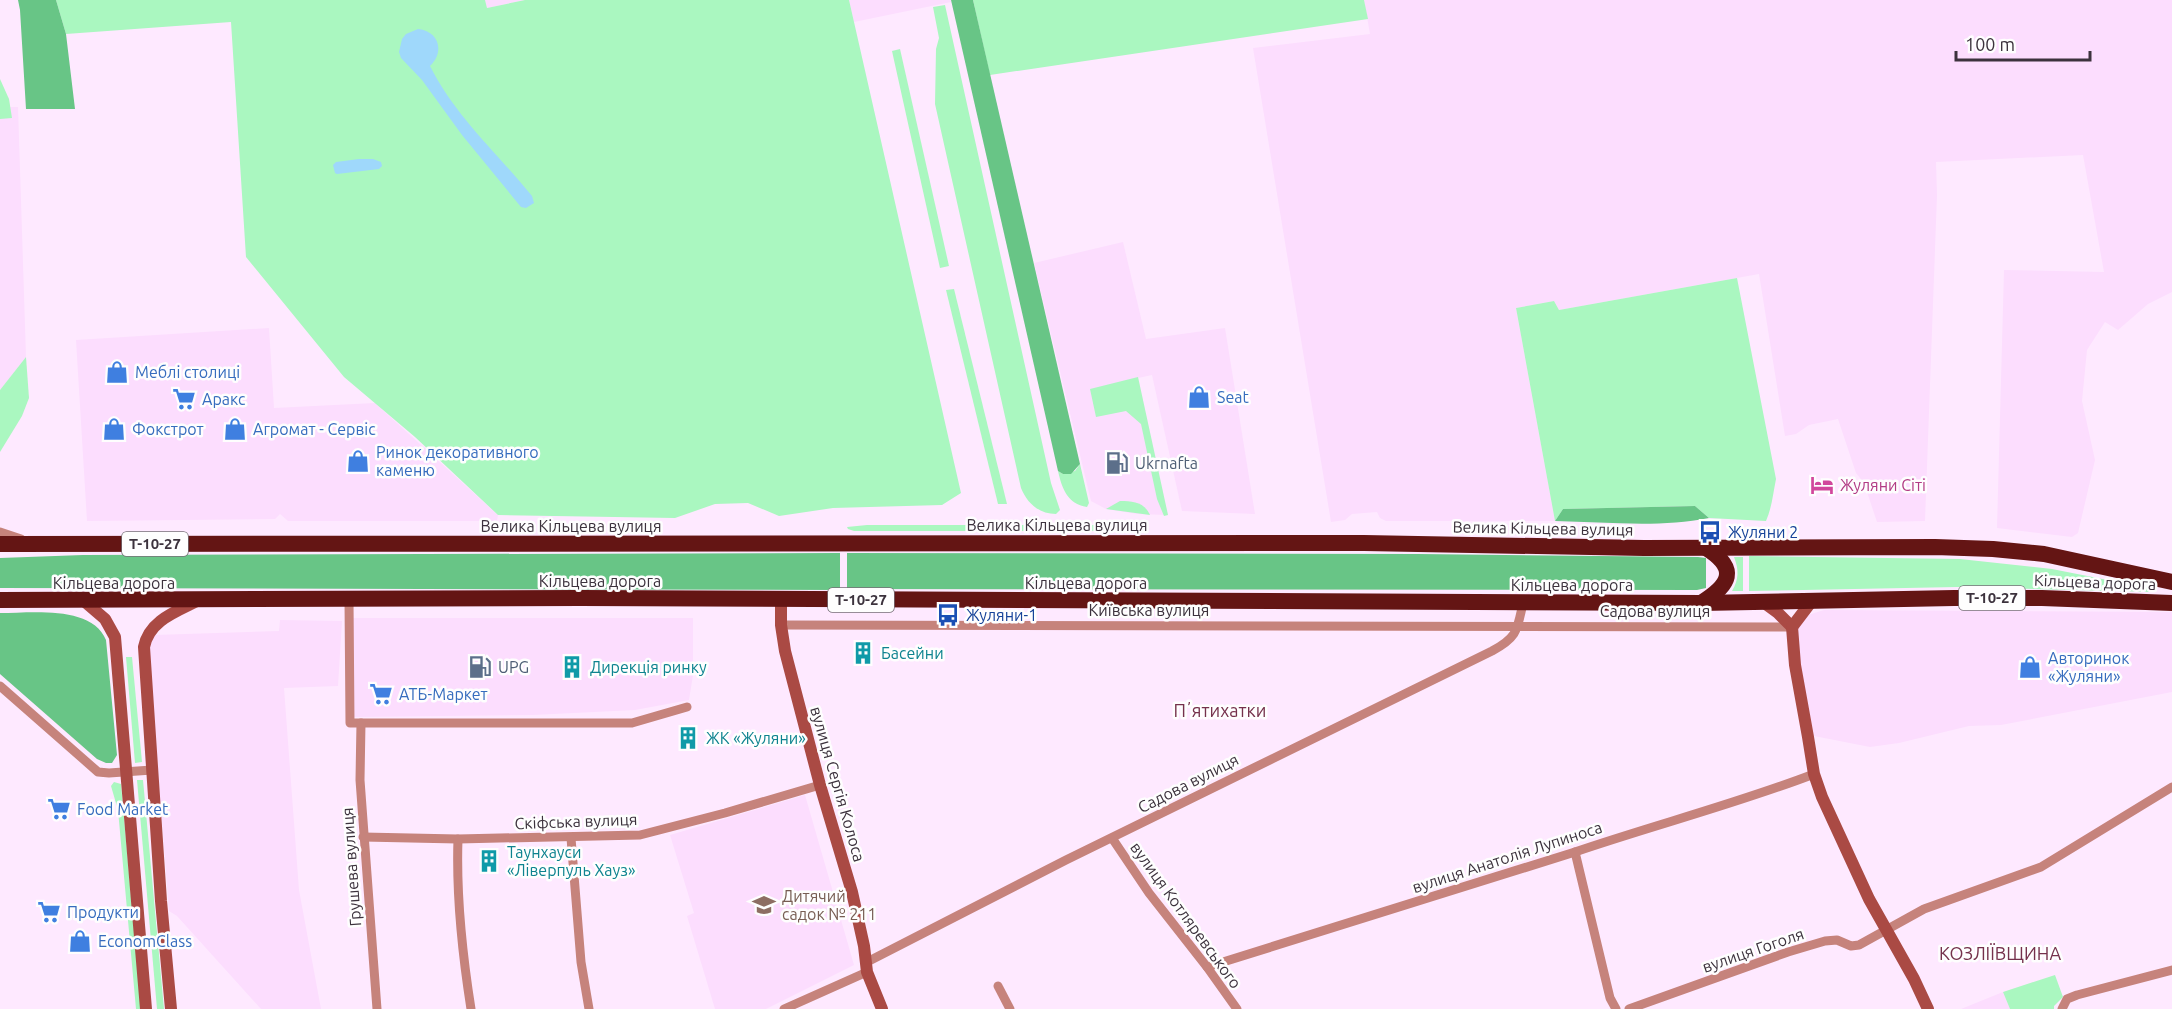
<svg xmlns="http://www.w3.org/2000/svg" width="2172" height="1009" viewBox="0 0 2172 1009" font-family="Ubuntu,sans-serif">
	<rect width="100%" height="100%" fill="#fee9ff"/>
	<g fill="#fcddfe">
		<polygon points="485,0 525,0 487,8"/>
		<polygon points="849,0 951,0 951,2 854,22"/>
		<polygon points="1364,0 2172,0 2172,292 2148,304 2118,330 2105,322 2087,350 2082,401 2095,460 2078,533 2072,537 1997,528 2004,270 2104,272 2083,155 1936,162 1937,195 1925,521 1877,522 1864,483 1856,473 1838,419 1809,425 1796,434 1785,436 1759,274 1559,310 1554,301 1516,308 1555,521 1386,521 1380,518 1377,512 1352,514 1345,520 1331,522 1253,48 1370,34"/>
		<polygon points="0,107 18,107 26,357 0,390"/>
		<polygon points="1123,242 1146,339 1225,328 1255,514 1182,511 1152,375 1138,378 1168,515 1137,514 1106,509 1091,501 1034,263"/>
		<polygon points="269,328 274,408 375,403 498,515 497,521 288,521 280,514 275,519 87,521 76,340"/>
		<polygon points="1824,610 2172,612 2172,692 2001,725 1969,726 1899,743 1870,747 1814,736 1798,655 1797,635 1798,626 1808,615"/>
		<polygon points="353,618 693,618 693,675 689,700 635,710 533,715 353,717"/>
		<polygon points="280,620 342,621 338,686 284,688 299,890 321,1009 261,1009 177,916 169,911 148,643 154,635 279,631"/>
		<polygon points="805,795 854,965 766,1009 715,1009 687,916 694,913 670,835"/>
		<polygon points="2003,992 2010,1009 1961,1009"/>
	</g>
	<g fill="#aaf7c0">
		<polygon points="56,0 485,0 487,8 525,0 849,0 961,493 942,505 833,508 779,516 748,503 715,504 675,518 498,515 415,437 344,377 246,257 231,22 66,34"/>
		<polygon points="973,0 1364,0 1368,19 990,75"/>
		<path d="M945,5l106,478 9,27 -4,4c-17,0 -29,-11 -35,-26l-86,-384 1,-55 3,-11 -6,-31z"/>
		<polygon points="900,49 949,266 940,268 892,51"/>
		<polygon points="0,79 9,99 12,118 0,119"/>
		<path d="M1737,278l39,201c-3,15 -4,28 -10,42l-57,-3 -14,-12 -132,3 -8,12 -39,-213 38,-7 5,9z"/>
		<polygon points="954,289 1007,504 998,504 946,290"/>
		<polygon points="26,357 29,398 22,416 0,452 0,390"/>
		<polygon points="1138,377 1168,515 1164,516 1157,499 1141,424 1126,411 1096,417 1090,389"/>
		<path d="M1080,464l9,39 -2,4c-20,-3 -25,-19 -29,-36l5,3 12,-3z"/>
		<path d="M1120,501c13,0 24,1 30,14l-44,-6z"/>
		<polygon points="867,525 1100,525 1132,528 1145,531 854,531 848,529 847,527"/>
		<polygon points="1749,556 1960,559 2052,569 2153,589 2153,592 1957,587 1749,591"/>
		<path d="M1734,557h9v34h-11c7,-12 7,-21 2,-34z"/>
		<polygon points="126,657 132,657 142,762 135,763"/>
		<polygon points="137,780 143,780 164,1009 157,1009"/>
		<polygon points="114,782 121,784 141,1009 136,1009 118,810 111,786"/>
		<polygon points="2055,975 2063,997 2054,1006 2054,1009 2010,1009 2003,992"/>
	</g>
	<g fill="#68c586">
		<polygon points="18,0 56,0 66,34 75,109 26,109 20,10"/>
		<polygon points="951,0 973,0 1080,464 1071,474 1063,474 1058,471"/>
		<path d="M1695,506l14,12c-50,10 -103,4 -154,3l8,-12z"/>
		<polygon points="840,553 840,590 0,588 0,558 83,555"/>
		<polygon points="847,553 1418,554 1698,557 1706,558 1706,588 1697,590 847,589"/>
		<path d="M0,613c32,0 92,-8 106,27l11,115 -5,8h-6l-9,-4 -97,-85z"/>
	</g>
	<g fill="#9fd8fb">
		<path d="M418,29c21,2 27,23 12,37 25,50 68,88 102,130l2,7 -8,5 -5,-1 -59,-72 -40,-55 -21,-22 -2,-6 3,-13 4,-5z"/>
		<polygon points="359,159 373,159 381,162 382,166 379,169 337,174 335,173 333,165 336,162"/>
	</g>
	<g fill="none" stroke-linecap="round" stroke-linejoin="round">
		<g stroke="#c6837c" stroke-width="9">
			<polyline points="0,532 21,539"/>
			<polyline points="349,600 350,723 632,723 687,707"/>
			<polyline points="781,625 1792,627"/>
			<polyline points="0,686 98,772 109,773 152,770"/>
			<polyline points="361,723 360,780 377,1009"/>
			<polyline points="363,837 458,839 640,835 725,813 820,785"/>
			<polyline points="571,838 581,962 589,1009"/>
			<polyline points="1112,838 1149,893 1207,967 1237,1009"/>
			<path d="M458,839c-2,58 4,113 13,170"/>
			<polyline points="1575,852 1610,998 1616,1009"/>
			<path d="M867,962l199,-102 426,-209c26,-14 25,-21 31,-48"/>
			<path d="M1207,967l368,-115c79,-27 161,-48 239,-78"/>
			<polyline points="998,986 1010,1009"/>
			<polyline points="784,1009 867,972"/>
			<polyline points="1629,1009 1788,952 1825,941 1837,940 1851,946 1859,945 1924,909 2041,867 2172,787"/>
			<polyline points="2062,1009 2067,999 2077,995 2172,970"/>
		</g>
		<g stroke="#aa4a44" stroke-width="12">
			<polyline points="781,600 781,625 785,651 820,785 852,892 864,946 867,972 882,1009"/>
			<polyline points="84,601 105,619 115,637 146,1009"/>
			<polyline points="1763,602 1778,613 1792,627 1795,665 1808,737 1814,774 1822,797 1869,899 1914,979 1928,1009"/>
			<polyline points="1792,627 1811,602"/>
			<path d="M171,1009l-10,-108 -17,-254c5,-26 31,-35 53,-46"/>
		</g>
		<g stroke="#641514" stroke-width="16">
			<polyline points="0,544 1364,543 1644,548 1935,547 1993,549 2044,554 2172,582"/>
			<polyline points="0,600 580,598 1701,603 1954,598 2042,598 2172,603"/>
			<path d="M1701,603c29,-18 38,-34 5,-55"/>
		</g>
	</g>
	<defs>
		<g id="shop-bare" transform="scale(1.8)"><path d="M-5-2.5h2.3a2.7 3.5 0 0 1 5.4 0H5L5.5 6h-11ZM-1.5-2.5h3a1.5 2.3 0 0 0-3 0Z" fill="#3f7fe0" stroke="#fefefe" stroke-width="2.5" paint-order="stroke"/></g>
		<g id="supermarket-bare" transform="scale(1.8)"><path d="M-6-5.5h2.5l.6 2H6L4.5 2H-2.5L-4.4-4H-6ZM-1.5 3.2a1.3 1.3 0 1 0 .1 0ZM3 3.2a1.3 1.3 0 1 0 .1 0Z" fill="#3f7fe0" stroke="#fefefe" stroke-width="2.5" paint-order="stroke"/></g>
		<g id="fuel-bare" transform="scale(1.8)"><path d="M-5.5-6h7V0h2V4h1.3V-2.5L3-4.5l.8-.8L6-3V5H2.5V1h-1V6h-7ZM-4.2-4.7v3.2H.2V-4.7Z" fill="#5c6f8a" stroke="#fefefe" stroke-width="2.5" paint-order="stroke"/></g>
		<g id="hotel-bare" transform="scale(1.8)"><path d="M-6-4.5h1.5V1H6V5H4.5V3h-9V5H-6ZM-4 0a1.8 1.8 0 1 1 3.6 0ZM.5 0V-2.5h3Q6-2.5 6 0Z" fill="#d1479c" stroke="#fefefe" stroke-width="2.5" paint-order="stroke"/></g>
		<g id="bus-bare" transform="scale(1.8)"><path d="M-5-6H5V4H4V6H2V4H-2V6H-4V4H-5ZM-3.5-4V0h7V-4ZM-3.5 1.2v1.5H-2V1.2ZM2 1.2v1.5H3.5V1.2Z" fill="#1a4fb4" stroke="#fefefe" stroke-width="2.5" paint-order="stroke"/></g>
		<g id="building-bare" transform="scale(1.8)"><path d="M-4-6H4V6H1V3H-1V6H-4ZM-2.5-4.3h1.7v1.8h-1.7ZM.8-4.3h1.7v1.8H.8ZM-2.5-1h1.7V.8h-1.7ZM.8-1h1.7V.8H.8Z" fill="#0f9aa8" stroke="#fefefe" stroke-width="2.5" paint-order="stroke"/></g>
		<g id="school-bare" transform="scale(1.8)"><path d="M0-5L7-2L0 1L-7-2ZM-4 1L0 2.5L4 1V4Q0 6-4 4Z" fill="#8d6e63" stroke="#fefefe" stroke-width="2.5" paint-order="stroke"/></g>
	</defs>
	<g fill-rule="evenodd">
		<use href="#shop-bare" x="117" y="372"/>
		<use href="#shop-bare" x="1199" y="397"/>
		<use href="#supermarket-bare" x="184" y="399"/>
		<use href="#shop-bare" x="114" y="429"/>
		<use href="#shop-bare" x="235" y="429"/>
		<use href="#shop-bare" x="358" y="461"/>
		<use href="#fuel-bare" x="1117" y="463"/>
		<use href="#hotel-bare" x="1822" y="485"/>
		<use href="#bus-bare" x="1710" y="532"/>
		<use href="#bus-bare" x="948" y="615"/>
		<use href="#building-bare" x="863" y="653"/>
		<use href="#fuel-bare" x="480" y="667"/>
		<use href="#building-bare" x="572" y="667"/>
		<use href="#shop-bare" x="2030" y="667"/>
		<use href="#supermarket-bare" x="381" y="694"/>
		<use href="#building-bare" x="688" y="738"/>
		<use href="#supermarket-bare" x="59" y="809"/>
		<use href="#building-bare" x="489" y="861"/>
		<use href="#school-bare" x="764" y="905"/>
		<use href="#supermarket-bare" x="49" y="912"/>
		<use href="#shop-bare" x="80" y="941"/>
	</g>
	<g text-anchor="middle" stroke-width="5" stroke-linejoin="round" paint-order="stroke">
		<g fill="#fefefe" stroke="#766f77" stroke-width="1.5">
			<rect x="122" y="532" width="66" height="24" rx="4.5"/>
			<rect x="1959" y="586" width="66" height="24" rx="4.5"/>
			<rect x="828" y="588" width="66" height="24" rx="4.5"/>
		</g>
		<g font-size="15" font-weight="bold" fill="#3c323d">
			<text x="155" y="549">Т-10-27</text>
			<text x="1992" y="603">Т-10-27</text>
			<text x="861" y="605">Т-10-27</text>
		</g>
		<g font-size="16" fill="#366cbe" stroke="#fefefe" text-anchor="start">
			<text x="135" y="378">Меблі столиці</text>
			<text x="1217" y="403">Seat</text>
			<text x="202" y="405">Аракс</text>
			<text x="132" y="435">Фокстрот</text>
			<text x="253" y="435">Агромат - Сервіс</text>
			<text x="376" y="458">Ринок декоративного<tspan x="376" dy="18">каменю</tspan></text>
			<text x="2048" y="664">Авторинок<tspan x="2048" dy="18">«Жуляни»</tspan></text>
			<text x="399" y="700">АТБ-Маркет</text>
			<text x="77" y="815">Food Market</text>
			<text x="67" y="918">Продукти</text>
			<text x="98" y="947">EconomClass</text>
		</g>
		<g font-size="16" fill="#4e5e75" stroke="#fefefe" text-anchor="start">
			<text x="1135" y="469">Ukrnafta</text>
			<text x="498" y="673">UPG</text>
		</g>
		<g font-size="16" fill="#b23c85" stroke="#fefefe" text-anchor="start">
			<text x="1840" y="491">Жуляни Сіті</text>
		</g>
		<g font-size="16" fill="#3c323d" stroke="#fefefe">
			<text x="1057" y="531">Велика Кільцева вулиця</text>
			<text x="571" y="532">Велика Кільцева вулиця</text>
			<text transform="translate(1543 528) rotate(1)" y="6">Велика Кільцева вулиця</text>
			<text x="600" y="587">Кільцева дорога</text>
			<text transform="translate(2095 582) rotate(2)" y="6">Кільцева дорога</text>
			<text x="114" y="589">Кільцева дорога</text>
			<text x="1086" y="589">Кільцева дорога</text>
			<text x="1572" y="591">Кільцева дорога</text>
			<text x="1149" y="616">Київська вулиця</text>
			<text x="1655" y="617">Садова вулиця</text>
			<text transform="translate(1188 783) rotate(-27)" y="6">Садова вулиця</text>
			<text transform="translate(838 784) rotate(74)" y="6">вулиця Сергія Колоса</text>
			<text transform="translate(576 821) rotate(-2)" y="6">Скіфська вулиця</text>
			<text transform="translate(1507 857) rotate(-18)" y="6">вулиця Анатолія Лупиноса</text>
			<text transform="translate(351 867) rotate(-94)" y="6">Грушева вулиця</text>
			<text transform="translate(1186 915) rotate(54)" y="6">вулиця Котляревського</text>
			<text transform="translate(1753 950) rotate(-19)" y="6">вулиця Гоголя</text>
		</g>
		<g font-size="16" fill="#164399" stroke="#fefefe" text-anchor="start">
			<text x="1728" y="538">Жуляни 2</text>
			<text x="966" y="621">Жуляни-1</text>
		</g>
		<g font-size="16" fill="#0d838f" stroke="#fefefe" text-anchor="start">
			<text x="881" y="659">Басейни</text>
			<text x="590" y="673">Дирекція ринку</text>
			<text x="706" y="744">ЖК «Жуляни»</text>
			<text x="507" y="858">Таунхауси<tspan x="507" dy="18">«Ліверпуль Хауз»</tspan></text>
		</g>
		<g font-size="16" fill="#785e54" stroke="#fefefe" text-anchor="start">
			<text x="782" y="902">Дитячий<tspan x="782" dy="18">садок № 211</tspan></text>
		</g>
		<g font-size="18" fill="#75314c" stroke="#fefefe">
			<text x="1220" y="717">Пʼятихатки</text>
			<text x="2000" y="960">КОЗЛІЇВЩИНА</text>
		</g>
	</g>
	<path d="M1956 51v9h134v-9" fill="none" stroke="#3c323d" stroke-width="3"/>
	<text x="1965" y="51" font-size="18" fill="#3c323d" stroke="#fefefe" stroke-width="4.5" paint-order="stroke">100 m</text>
</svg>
